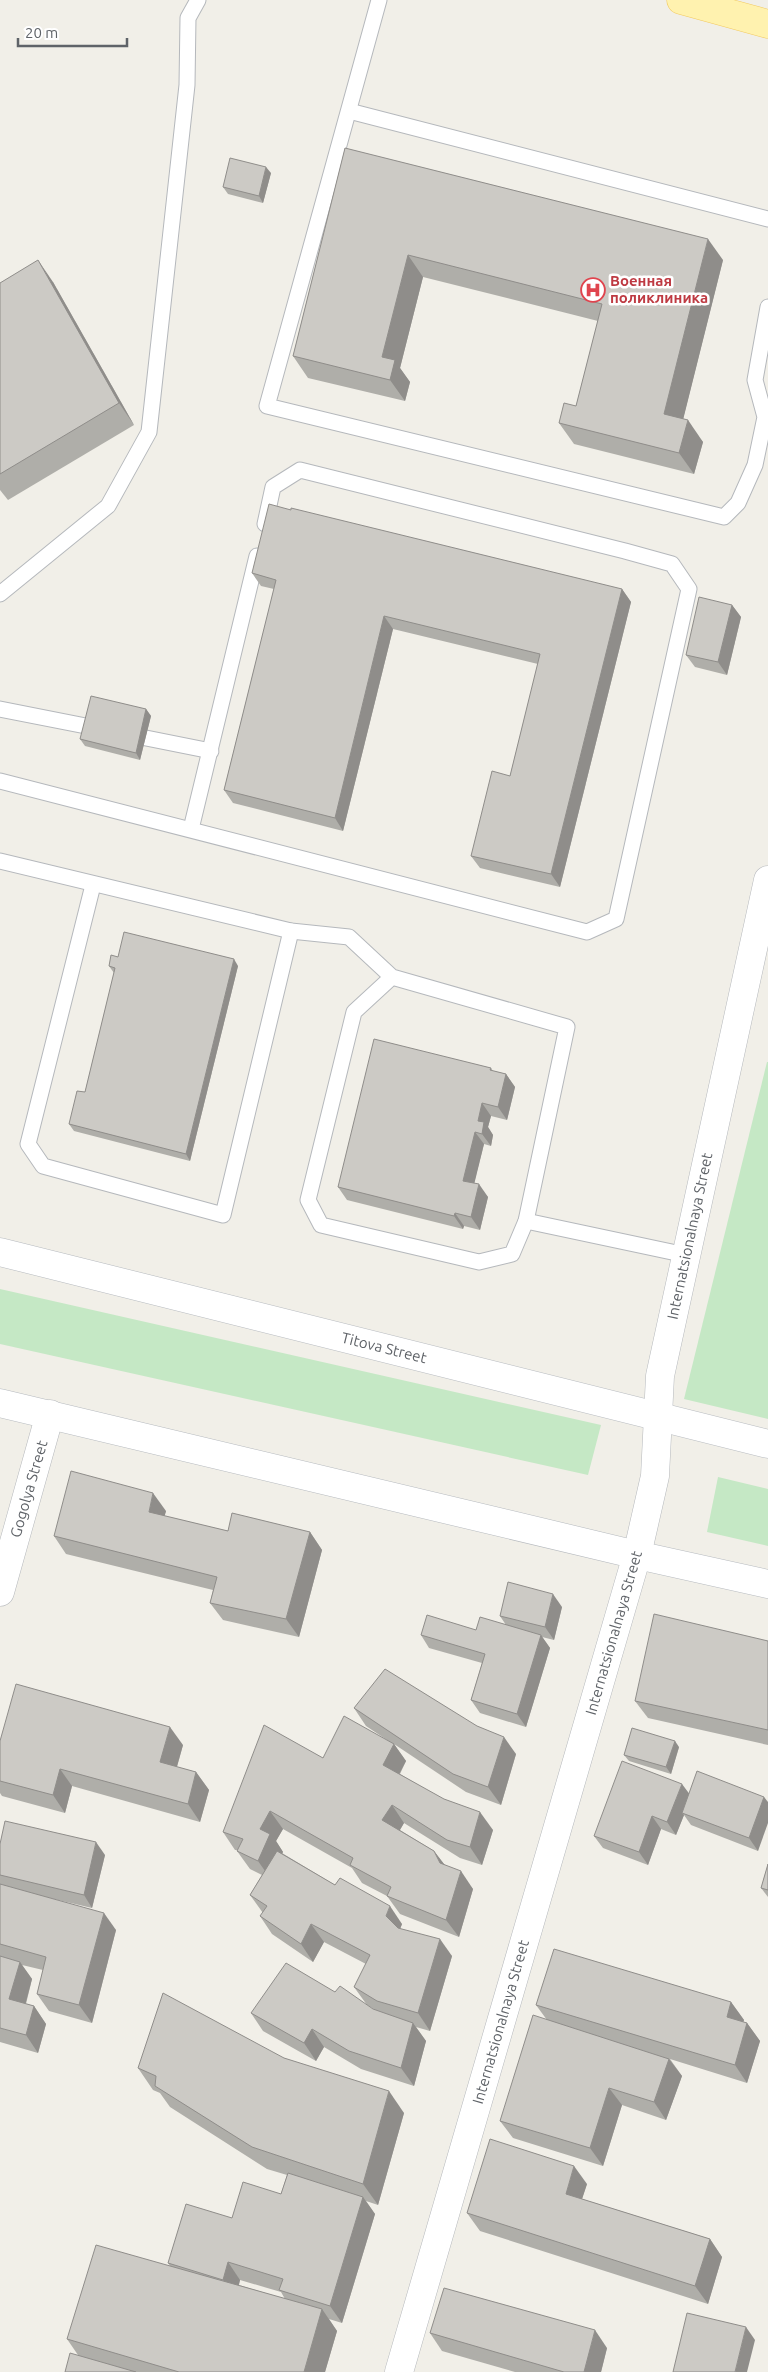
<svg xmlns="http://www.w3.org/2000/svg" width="768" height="2372" viewBox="0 0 768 2372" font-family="Ubuntu,sans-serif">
	<rect width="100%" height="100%" fill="#f1efe8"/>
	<g fill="#c5e8c5">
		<polygon points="767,1062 768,1062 768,1419 684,1399"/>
		<polygon points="0,1289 601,1425 588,1475 0,1344"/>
		<polygon points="718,1477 768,1489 768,1546 707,1532"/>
	</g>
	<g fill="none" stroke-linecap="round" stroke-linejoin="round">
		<g stroke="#b5b8bc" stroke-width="17">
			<g id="lane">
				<polyline points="379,0 267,406 724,517 738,503 755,465 765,417 755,380 768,307"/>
				<polyline points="349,111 768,219"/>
				<polyline points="0,594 108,506 149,432 187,85 188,18 198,0"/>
				<polyline points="0,709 101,729"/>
				<polyline points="126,734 211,751"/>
				<polyline points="0,781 587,932 616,919 689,589 672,564 625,551 300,470 273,487 265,524"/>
				<polyline points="191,829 257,556"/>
				<polyline points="0,861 291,931 349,937 392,977 567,1027 526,1221 512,1254 479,1262 321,1225 308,1200 354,1012 392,977"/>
				<polyline points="93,885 28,1144 43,1166 223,1215 291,931"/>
				<polyline points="526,1221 686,1255"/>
			</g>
		</g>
		<g stroke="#b5b8bc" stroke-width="29">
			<g id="street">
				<polyline points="0,1592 50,1414"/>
				<polyline points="399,2372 637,1555 655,1476 660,1376 768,880"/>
			</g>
		</g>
		<g stroke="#b6babf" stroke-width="29">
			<g id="secondary">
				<polyline points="0,1252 768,1444"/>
				<polyline points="0,1403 637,1555 768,1584"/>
			</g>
		</g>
		<g stroke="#f2c960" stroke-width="29">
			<polyline id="primary" points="681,0 768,24"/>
		</g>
		<use href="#lane" stroke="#fff" stroke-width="15"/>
		<use href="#street" stroke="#fff" stroke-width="28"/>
		<use href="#secondary" stroke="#fff" stroke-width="28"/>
		<use href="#primary" stroke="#fff2af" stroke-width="28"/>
	</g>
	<g fill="#afaea9" fill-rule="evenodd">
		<polygon points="345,148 723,260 683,419 703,442 694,474 574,444 559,423 576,406 598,321 423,277 400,368 410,382 405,401 308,378 293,356"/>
		<polygon points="271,173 263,203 228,194 223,187"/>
		<polygon points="53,282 134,425 8,500 0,490 0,283"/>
		<polygon points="252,573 622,589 631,602 560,887 480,868 471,856 510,776 538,664 393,629 343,831 233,803 224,790 274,589 261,586"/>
		<polygon points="732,605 741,617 727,675 695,667 686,655"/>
		<polygon points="146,709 151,716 140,760 85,746 80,739"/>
		<polygon points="118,957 238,966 190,1161 74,1131 69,1124 85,1092 114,973 109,966"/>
		<polygon points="491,1068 493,1071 506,1074 515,1087 507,1120 491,1116 488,1127 493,1135 491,1146 484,1144 474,1183 488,1197 480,1230 464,1226 463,1229 347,1200 338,1187"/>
		<polygon points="166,1511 164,1516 228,1531 310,1532 322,1550 299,1637 223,1620 210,1603 213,1590 66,1554 54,1536"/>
		<polygon points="562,1607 554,1640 542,1637 550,1648 526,1727 480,1713 471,1700 482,1663 429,1648 421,1635 476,1630 506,1625 500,1616"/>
		<polygon points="768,1641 768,1745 648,1718 635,1701"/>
		<polygon points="354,1708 516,1754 501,1805 466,1792 394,1744 406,1761 400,1774 493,1830 482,1865 460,1858 404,1823 400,1830 434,1851 444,1864 473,1889 459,1937 400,1914 387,1896 362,1883 352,1868 283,1829 276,1841 283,1852 282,1853 335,1885 402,1924 400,1929 452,1956 430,2031 416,2027 426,2041 414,2086 361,2069 324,2047 316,2061 263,2031 251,2013 335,1992 377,2011 367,2005 354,1987 366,1964 324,1942 313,1962 272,1934 260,1916 263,1913 250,1895 262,1875 250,1869 237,1851 238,1850 235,1850 223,1832 393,1744 366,1726"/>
		<polygon points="0,1741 183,1745 177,1767 196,1772 209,1790 200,1822 72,1786 65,1813 2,1796 0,1793"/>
		<polygon points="679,1747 671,1774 629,1761 624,1755"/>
		<polygon points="689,1794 764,1797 758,1851 691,1825 684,1815 676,1835 661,1829 648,1865 603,1848 594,1836"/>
		<polygon points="0,1844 105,1855 92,1908 41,1896 116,1930 92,2023 49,2011 37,1994 43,1970 22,1965 32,1979 26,2004 34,2006 46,2024 38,2053 0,2042 0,1884 1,1885 0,1884"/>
		<polygon points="768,1864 768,1897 761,1888"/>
		<polygon points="731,2002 744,2020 743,2022 747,2023 760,2041 747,2083 670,2059 682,2076 666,2120 622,2105 603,2166 513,2138 500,2121 547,2020 536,2005"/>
		<path d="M284,2058l120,55 -26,92 -12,-4 9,13 -33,109 -13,-4 8,12 -12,41h-260l13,-17 -11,-16 103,-73 -2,-3 64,-45 49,-24 6,-19 -20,-6 -97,-62 -10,-14 -7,-3 -15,-22zM240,2280l41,12 4,7 -46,-14z"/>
		<polygon points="587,2184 582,2199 710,2239 722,2257 708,2304 480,2231 467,2213"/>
		<polygon points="430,2333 607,2348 601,2372 515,2372 442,2351"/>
	</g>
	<g fill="#8f8d8a">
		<polygon points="266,167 271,173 263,203 259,196"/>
		<polygon points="708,239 723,260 679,436 664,414"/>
		<polygon points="408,255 423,277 400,368 410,382 405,401 390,380 382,357"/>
		<polygon points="38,260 53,282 134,425 119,403"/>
		<polygon points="688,420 703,442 694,474 679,453"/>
		<polygon points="622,589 631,602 560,887 551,874"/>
		<polygon points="732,605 741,617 727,675 718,662"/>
		<polygon points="384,616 393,629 343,831 335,818"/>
		<polygon points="146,709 151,716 140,760 136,753"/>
		<polygon points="234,959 238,966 190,1161 186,1154"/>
		<polygon points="506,1074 515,1087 507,1120 498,1107"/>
		<polygon points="482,1103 491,1116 488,1127 493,1135 491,1146 482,1134 478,1121"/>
		<polygon points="475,1132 484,1144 472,1193 463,1181"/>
		<polygon points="479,1184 488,1197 480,1230 471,1217"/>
		<polygon points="455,1213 464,1226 463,1229 454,1216"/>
		<polygon points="153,1493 166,1511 161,1530 149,1512"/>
		<polygon points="310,1532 322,1550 299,1637 286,1619"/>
		<polygon points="553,1594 562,1607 554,1640 545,1627"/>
		<polygon points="541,1635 550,1648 526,1727 517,1714"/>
		<polygon points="170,1727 183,1745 173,1780 160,1762"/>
		<polygon points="504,1737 516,1754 501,1805 488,1787"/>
		<polygon points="675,1741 679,1747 671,1774 666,1767"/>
		<polygon points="394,1744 406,1761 395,1782 383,1765"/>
		<polygon points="60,1769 72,1786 65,1813 53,1795"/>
		<polygon points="196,1772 209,1790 200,1822 188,1804"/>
		<polygon points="682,1784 691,1796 682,1813 684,1815 676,1835 667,1822"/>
		<polygon points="764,1797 768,1802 768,1823 758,1851 749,1838"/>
		<polygon points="392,1805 404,1823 395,1838 382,1820"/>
		<polygon points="270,1811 283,1829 276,1841 283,1852 270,1878 258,1861 260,1829"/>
		<polygon points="480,1812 493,1830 482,1865 470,1847"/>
		<polygon points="652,1816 661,1829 648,1865 639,1852"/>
		<polygon points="96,1842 105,1855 92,1908 84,1895"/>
		<polygon points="434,1851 447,1868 440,1863"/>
		<polygon points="461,1871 473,1889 459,1937 446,1920"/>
		<polygon points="390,1906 402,1924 398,1934 386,1916"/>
		<polygon points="104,1913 116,1930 92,2023 79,2005"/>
		<polygon points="311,1924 324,1942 313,1962 301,1944"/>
		<polygon points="440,1939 452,1956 430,2031 418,2013"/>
		<polygon points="20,1962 32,1979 22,2017 9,1999"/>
		<polygon points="731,2002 744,2020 739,2034 727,2017"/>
		<polygon points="34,2006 46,2024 38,2053 26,2035"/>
		<polygon points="413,2023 426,2041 414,2086 401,2068"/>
		<polygon points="747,2023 760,2041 747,2083 735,2065"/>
		<polygon points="312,2029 324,2047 316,2061 304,2043"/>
		<polygon points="669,2059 682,2076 666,2120 654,2102"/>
		<polygon points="609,2088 622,2105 603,2166 590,2148"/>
		<polygon points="389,2091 404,2113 378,2205 363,2184"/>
		<polygon points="574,2166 587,2184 578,2211 566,2194"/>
		<polygon points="363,2197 375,2214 342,2323 330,2306"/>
		<polygon points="710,2239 722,2257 708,2304 695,2286"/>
		<polygon points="228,2262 240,2280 235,2298 223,2280"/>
		<polygon points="322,2309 337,2331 325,2372 304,2372"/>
		<polygon points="746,2327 755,2340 747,2372 735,2372"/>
		<polygon points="595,2330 607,2348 601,2372 584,2372"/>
	</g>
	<g fill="#cccac5" stroke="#8f8d8a">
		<polygon points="345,148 708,239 664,414 688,420 679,453 559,423 564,403 576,406 602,304 408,255 382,357 395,360 390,380 293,356"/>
		<polygon points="230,158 266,167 259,196 223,187"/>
		<polygon points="38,260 119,403 0,474 0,283"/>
		<polygon points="269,504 291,510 291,508 622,589 551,874 471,856 492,771 510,776 540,654 384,616 335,818 224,790 276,580 252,573"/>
		<polygon points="699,597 732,605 718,662 686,655"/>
		<polygon points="91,696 146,709 136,753 80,739"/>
		<polygon points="124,932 234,959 186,1154 69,1124 77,1091 85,1092 115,968 109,966 111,955 118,957"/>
		<polygon points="374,1039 491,1068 490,1070 506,1074 498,1107 482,1103 478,1121 484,1122 482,1134 475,1132 463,1181 479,1184 471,1217 455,1213 454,1216 338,1187"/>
		<polygon points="71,1471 153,1493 149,1512 228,1531 232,1513 310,1532 286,1619 210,1603 217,1577 54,1536"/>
		<polygon points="508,1582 553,1594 545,1627 500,1616"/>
		<polygon points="654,1614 768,1641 768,1730 635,1701"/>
		<polygon points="427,1615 476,1630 480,1617 541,1635 517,1714 471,1700 485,1654 421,1635"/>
		<polygon points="385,1669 477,1726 504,1737 488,1787 453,1774 354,1708"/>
		<polygon points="16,1684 170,1727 160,1762 196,1772 188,1804 60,1769 53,1795 0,1781 0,1741"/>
		<polygon points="344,1716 394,1744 383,1765 444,1799 480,1812 470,1847 447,1840 392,1805 382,1820 434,1851 440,1863 461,1871 446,1920 387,1896 391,1887 350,1865 353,1858 270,1811 260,1829 270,1834 258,1861 237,1851 243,1839 223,1832 264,1725 323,1758"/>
		<polygon points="632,1728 675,1741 666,1767 624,1755"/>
		<polygon points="622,1761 682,1784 667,1822 652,1816 639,1852 594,1836"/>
		<polygon points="697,1771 764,1797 749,1838 682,1813"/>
		<polygon points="5,1821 96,1842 84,1895 0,1875 0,1844"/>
		<polygon points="277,1851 335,1885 340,1878 390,1906 386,1916 398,1928 440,1939 418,2013 377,2001 354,1987 370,1955 311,1924 301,1944 260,1916 267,1906 250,1895"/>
		<polygon points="768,1864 768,1890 761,1888"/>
		<polygon points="0,1884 104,1913 79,2005 37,1994 46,1957 0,1944"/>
		<polygon points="554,1949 731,2002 727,2017 747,2023 735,2065 536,2005"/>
		<polygon points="0,1956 20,1962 9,1999 34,2006 26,2035 0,2028"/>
		<polygon points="286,1963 335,1992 340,1986 373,2009 413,2023 401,2068 349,2051 312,2029 304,2043 251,2013"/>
		<polygon points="163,1993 284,2058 389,2091 363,2184 252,2147 155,2086 156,2076 138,2068"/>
		<polygon points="533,2015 669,2059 654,2102 609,2088 590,2148 500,2121"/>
		<polygon points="490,2139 574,2166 566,2194 710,2239 695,2286 467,2213"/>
		<polygon points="288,2173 363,2197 330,2306 279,2290 283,2279 228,2262 223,2280 168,2263 186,2204 232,2218 243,2182 281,2194"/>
		<polygon points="96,2245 322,2309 304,2372 179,2372 67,2339"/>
		<polygon points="444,2288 595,2330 584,2372 564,2372 430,2333"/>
		<polygon points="687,2313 746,2327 735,2372 673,2372"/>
		<polygon points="70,2353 136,2372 65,2372"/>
	</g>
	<defs>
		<g id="hospital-ring" transform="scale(1.25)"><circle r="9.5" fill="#fff" stroke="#e0444e" stroke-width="1.5"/><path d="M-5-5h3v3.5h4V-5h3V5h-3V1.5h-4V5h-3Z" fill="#e0444e"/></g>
	</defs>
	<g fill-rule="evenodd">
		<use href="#hospital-ring" x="593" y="290"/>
	</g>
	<g text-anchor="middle" stroke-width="5" stroke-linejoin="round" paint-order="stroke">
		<g font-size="15" font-weight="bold" fill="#be3a42" stroke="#fff" text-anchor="start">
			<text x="610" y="286">Военная<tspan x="610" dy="17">поликлиника</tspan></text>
		</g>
		<g font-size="15" fill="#5f6368" stroke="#fff">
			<text transform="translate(690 1236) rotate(-78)" y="5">Internatsionalnaya Street</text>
			<text transform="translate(384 1348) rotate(14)" y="5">Titova Street</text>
			<text transform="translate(29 1489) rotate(-74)" y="5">Gogolya Street</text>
			<text transform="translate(614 1633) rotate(-74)" y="5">Internatsionalnaya Street</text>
			<text transform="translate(501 2022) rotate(-74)" y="5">Internatsionalnaya Street</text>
		</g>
	</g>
	<path d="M18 38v8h109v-8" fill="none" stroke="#5f6368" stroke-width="2.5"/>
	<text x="25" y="38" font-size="15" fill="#5f6368" stroke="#ffffff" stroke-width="4" paint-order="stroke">20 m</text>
</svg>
